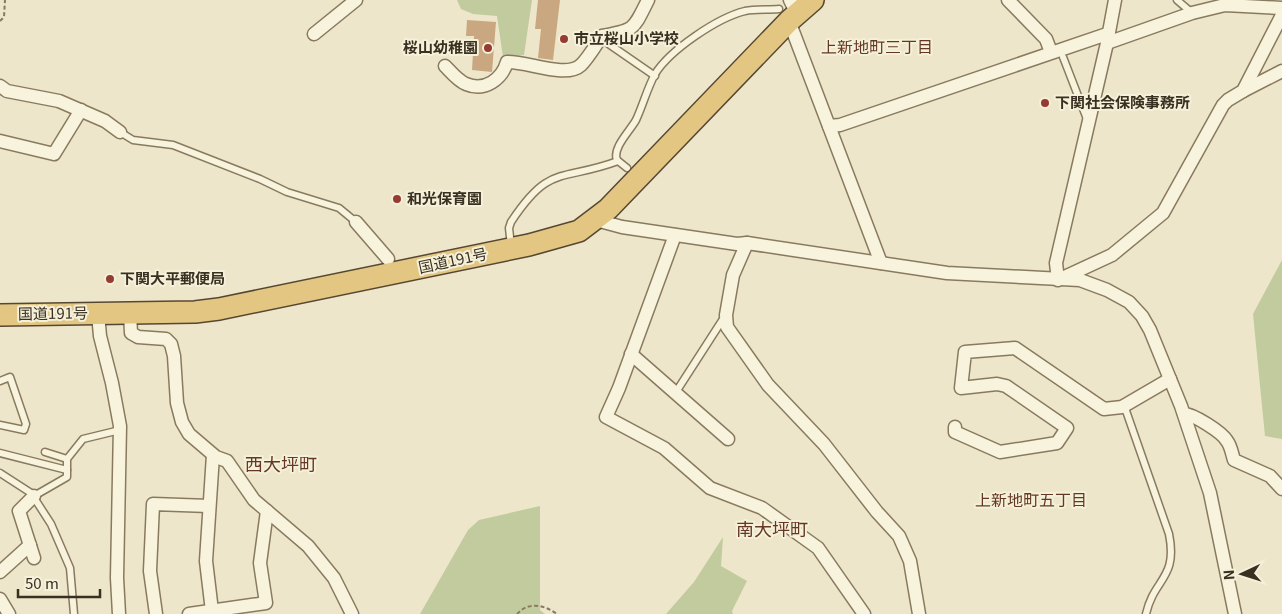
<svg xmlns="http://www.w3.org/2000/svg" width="1282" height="614" viewBox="0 0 1282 614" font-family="Georgia,'Noto Sans JP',serif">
	<rect width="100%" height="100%" fill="#ede6ca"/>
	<g fill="#c1cb9e">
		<polygon points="457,0 532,0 524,55 503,57 497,16 473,14 461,9"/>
		<polygon points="1282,260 1282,439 1265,436 1253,314"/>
		<polygon points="540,506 540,610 545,614 420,614 468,530 479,520"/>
		<polygon points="723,537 721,566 747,581 732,611 733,614 666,614 694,582"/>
	</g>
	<g fill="#c9a781">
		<polygon points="538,0 560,0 553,60 538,58 541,29 535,29"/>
		<polygon points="467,20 496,22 492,72 472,70 474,36 466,36"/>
	</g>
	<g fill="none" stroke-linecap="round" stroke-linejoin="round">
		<g stroke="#897a5f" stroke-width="9">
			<g id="service">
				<polyline points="1177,0 1191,12"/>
				<polyline points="600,38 655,76"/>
				<polyline points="1063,57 1087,119"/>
				<polyline points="120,132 133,140 173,145 260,179 287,192 339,208 356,222"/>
				<path d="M627,168l-10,-8c-5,-12 13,-29 19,-40 7,-15 11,-31 19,-46 15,-24 62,-56 90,-63 11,-2 23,-1 34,-2"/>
				<path d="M511,246l-2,-18 2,-6c39,-59 50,-40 107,-61"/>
				<polyline points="0,381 10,377 26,424 24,430 0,425"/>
				<polyline points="676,392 725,316"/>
				<path d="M1124,405l45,129c9,45 -15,44 -23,80"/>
				<polyline points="45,452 67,459"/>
				<polyline points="0,453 67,470"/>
				<polyline points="0,473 31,493 51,524 70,568 74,614"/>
				<polyline points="34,496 67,477 67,459 83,439 120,430"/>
			</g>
		</g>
		<g stroke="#897a5f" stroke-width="15">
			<g id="minor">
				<polyline points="790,0 797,14"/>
				<polyline points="1008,0 1046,39 1051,52"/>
				<polyline points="1115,0 1107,43 1056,263 1058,280 1112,255 1163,213 1223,105 1228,100 1243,91 1282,15"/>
				<polyline points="789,21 881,263"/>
				<polyline points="314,34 356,0"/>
				<polyline points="1107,43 1192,13 1225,5 1282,8"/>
				<path d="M445,66c6,6 13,15 21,18 19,8 36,-5 41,-22 20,-1 59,17 74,3 8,-8 14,-19 21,-29 33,-6 31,-6 46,-36"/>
				<polyline points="0,86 7,91 59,101 105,121 120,132"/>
				<polyline points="1243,91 1282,71"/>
				<polyline points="829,126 840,125 1107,34"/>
				<polyline points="0,141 54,154 81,110"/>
				<polyline points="596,220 622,227 737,244 747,243 947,273 1080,280 1107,290 1129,302 1142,316 1150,330 1181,406 1210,493 1235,614"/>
				<polyline points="356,222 388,259"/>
				<polyline points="675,235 619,388 606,417 664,448 710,488 762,508 818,548 864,614"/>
				<polyline points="747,243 733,275 726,315 727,327 768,385 824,444 877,512 899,536 910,561 919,614"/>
				<polyline points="130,313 131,333 138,337 166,339 171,344 174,356 177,403 182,422 189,434 216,457 227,461 254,500 308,546 334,578 352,614"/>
				<polyline points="98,314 100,336 112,383 120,426 117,578 119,614"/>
				<polyline points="631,354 728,439"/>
				<path d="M1184,414c9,0 38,18 43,27 4,5 5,13 7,19l36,16 12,13"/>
				<polyline points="955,427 955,432 1000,452 1057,443 1067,428 1006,386 997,384 961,388 965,352 1015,348 1104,409 1122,407 1170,379"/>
				<polyline points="34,496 19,511 34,558"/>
				<polyline points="0,572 30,545"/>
				<polyline points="0,599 9,614"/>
				<polyline points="212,611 206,561 213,455"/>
				<polyline points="156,614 150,571 153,504 209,506"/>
				<polyline points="189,614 266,603 260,563 267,511"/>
			</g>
		</g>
		<g stroke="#574732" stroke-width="24">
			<polyline id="trunk" points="0,315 195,312 219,309 529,245 579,231 608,209 789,21 813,0"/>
		</g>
		<g stroke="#897a5f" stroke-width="2" stroke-dasharray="4 2.5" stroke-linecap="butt">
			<polyline points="0,21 4,17 5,0"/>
			<path d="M517,614c12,-13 27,-9 40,0"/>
		</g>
		<use href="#service" stroke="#f8f3dd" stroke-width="6"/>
		<use href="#minor" stroke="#f8f3dd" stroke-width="12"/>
		<use href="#trunk" stroke="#e2c682" stroke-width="21"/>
	</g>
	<g fill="#953b31" stroke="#f5f0d9" stroke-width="2">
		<circle cx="564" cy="39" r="5"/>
		<circle cx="488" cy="48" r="5"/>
		<circle cx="1045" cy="103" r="5"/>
		<circle cx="397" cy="199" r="5"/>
		<circle cx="110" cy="279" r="5"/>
	</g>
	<g text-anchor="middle" stroke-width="4" stroke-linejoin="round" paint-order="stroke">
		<g font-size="15" font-weight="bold" fill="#3a3021" stroke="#f5f0d9" text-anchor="start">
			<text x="574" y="44">市立桜山小学校</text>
			<text x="478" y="53" text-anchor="end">桜山幼稚園</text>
			<text x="1055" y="108">下関社会保険事務所</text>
			<text x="407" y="204">和光保育園</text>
			<text x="120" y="284">下関大平郵便局</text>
		</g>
		<g font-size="15" fill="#3a3021" stroke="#f5f0d9">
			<text transform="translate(453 261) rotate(-12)" y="5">国道191号</text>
			<text transform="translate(53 314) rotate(-1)" y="5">国道191号</text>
		</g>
		<g font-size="16" fill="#653823" stroke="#f5f0d9">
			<text x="877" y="53">上新地町三丁目</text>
			<text x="1031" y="506">上新地町五丁目</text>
		</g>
		<g font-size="18" fill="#653823" stroke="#f5f0d9">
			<text x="281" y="471">西大坪町</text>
			<text x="772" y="536">南大坪町</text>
		</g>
	</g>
	<g transform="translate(1242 574) rotate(266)" stroke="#f5f0d9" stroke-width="4" paint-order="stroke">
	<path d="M0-4L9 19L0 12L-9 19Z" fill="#3a3021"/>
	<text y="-8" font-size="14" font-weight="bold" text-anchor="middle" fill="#3a3021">N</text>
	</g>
	<path d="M18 589v8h82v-8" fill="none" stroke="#3a3021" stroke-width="2.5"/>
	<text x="25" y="589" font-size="15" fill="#3a3021" stroke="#f5f0d9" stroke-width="4" paint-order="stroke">50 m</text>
</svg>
